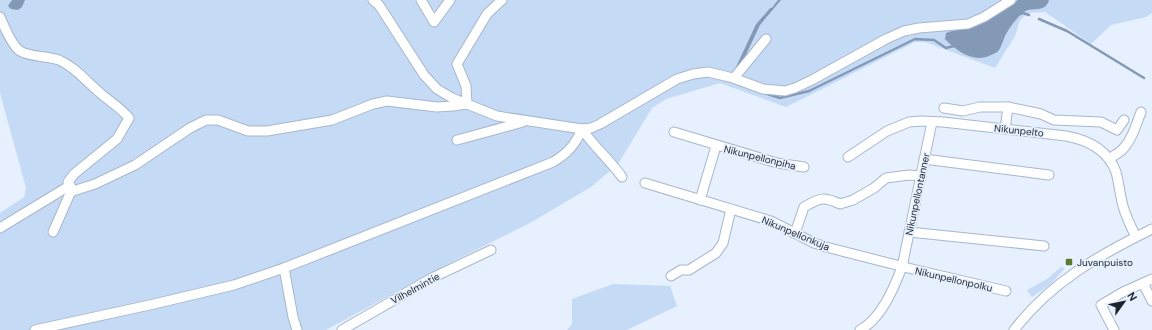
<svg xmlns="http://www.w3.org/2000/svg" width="1152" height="330" viewBox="0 0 1152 330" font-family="'DM Sans',sans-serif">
	<rect width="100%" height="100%" fill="#e6f0fe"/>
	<g fill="#c5daf5">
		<polygon points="0,0 1152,0 1152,13 1146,17 1111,25 1091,44 1045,12 1028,13 1020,20 1015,36 995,68 925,42 915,42 786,107 720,83 666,99 652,108 618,164 596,151 611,170 591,187 530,223 444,266 326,330 0,330 0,213 24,197 26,188 0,93"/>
		<polygon points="1061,267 1065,268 1050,285 1032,297 1027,290 1047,279"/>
		<polygon points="613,284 670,286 677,306 627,330 567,330 572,324 572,299"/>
	</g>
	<g fill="#8399b5">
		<polygon points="12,0 25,0 22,7 18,10 11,9 8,6"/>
		<polygon points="778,0 781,0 760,25 744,59 740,64 756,28"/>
		<path d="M1018,0h31c-4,14 -17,6 -25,12 -8,6 -15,16 -19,24 -2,5 -4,11 -6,14 -2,3 -6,4 -8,5 -16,9 -35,-4 -46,-16l1,-6c10,-4 21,-3 31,-7 15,-7 28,-17 41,-26z"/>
	</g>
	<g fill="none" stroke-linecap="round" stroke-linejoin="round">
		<g stroke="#8399b5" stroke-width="2.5">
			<polyline points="1020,14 1023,13 1029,15"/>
			<polyline points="1039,19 1067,31 1144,78"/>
			<polyline points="736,70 757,25 771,9"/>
			<polyline points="764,93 780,98 809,91 915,39 934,40 946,48 954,46"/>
		</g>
		<g stroke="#a7b7cc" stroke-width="11">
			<g id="minor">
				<polyline points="373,0 379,5 424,75 437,89 452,98 497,116 582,129 591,128 600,124 677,79 693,74 708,72 721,75 733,78 763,89 785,91 795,88 812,80 886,39 904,31 919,28 968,24 984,17 1011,0"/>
				<polyline points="421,0 434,22 450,0"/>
				<path d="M0,17c4,9 12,29 20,34 10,6 27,5 39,9 16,7 27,21 40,32 11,10 21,15 30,26l-12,21 -43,35 -6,8 5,9 22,-7 40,-19 55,-37 16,-8h12l30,11h19l65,-11 41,-16 14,-3 50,6 16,-1 13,-2"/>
				<polyline points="734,78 766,39"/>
				<polyline points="467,104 466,86 457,64 487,14 502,0"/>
				<polyline points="944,108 963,111 980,107 1008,107 1041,114 1054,120 1101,122 1117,130 1124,120"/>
				<path d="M582,129c12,18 28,31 40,48"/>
				<polyline points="1005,129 1008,107"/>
				<polyline points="674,132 777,163 804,167"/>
				<polyline points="457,140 523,122"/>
				<path d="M848,157l39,-26 22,-9 13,-1 21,1 123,14c22,4 42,14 50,36 3,11 4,23 7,34 3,11 8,21 13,31"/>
				<polyline points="924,159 1049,175"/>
				<path d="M1109,159c4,-3 10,-6 13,-9 10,-10 14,-25 19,-38"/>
				<polyline points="645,183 771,221 814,243 826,247 908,268 1006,291"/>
				<polyline points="700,200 716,146"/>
				<polyline points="0,228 69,186"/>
				<polyline points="53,232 72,189"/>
				<polyline points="909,232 1044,246"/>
				<path d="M795,233l9,-26c16,-9 19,-11 36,-3l13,-4 21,-12 12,-10 23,-3 12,1"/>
				<polyline points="284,268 293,317 297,330"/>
				<polyline points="671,276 681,270 689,270 716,253 723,243 731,209"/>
				<polyline points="1143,283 1152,301"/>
				<path d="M35,330l119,-26 80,-19 50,-17 269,-106c15,-9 22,-17 29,-33"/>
				<polyline points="342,330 432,278 491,250"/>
				<path d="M860,330c21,-11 34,-42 42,-63l30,-145"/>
				<path d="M1014,330c37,-48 85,-75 138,-101"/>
				<polyline points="1114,330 1101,305 1123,292 1152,279"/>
			</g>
		</g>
		<use href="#minor" stroke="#fff" stroke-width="9"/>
	</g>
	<rect fill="#5c792f" stroke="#e6f0fe" stroke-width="1.5" x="1065" y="258" width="8" height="8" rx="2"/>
	<g text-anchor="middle" stroke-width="3.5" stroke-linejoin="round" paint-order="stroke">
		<g font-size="10" fill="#1f252d" stroke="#e6f0fe">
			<text transform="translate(1019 130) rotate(6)" y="4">Nikunpelto</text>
			<text transform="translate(760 157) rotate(14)" y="4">Nikunpellonpiha</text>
			<text transform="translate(917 194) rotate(-78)" y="4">Nikunpellontanner</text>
			<text transform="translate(796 233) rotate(23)" y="4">Nikunpellonkuja</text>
			<text transform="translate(954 279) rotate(13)" y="4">Nikunpellonpolku</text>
			<text transform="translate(415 288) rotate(-29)" y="4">Vilhelmintie</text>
		</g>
		<g font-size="10" fill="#1f252d" stroke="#e6f0fe" text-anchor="start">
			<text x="1077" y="266">Juvanpuisto</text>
		</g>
	</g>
	<g transform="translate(1124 302) rotate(57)" stroke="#e6f0fe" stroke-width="3" paint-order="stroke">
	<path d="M0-3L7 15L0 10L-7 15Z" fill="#1f252d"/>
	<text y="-6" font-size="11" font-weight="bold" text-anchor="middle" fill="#1f252d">N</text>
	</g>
</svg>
